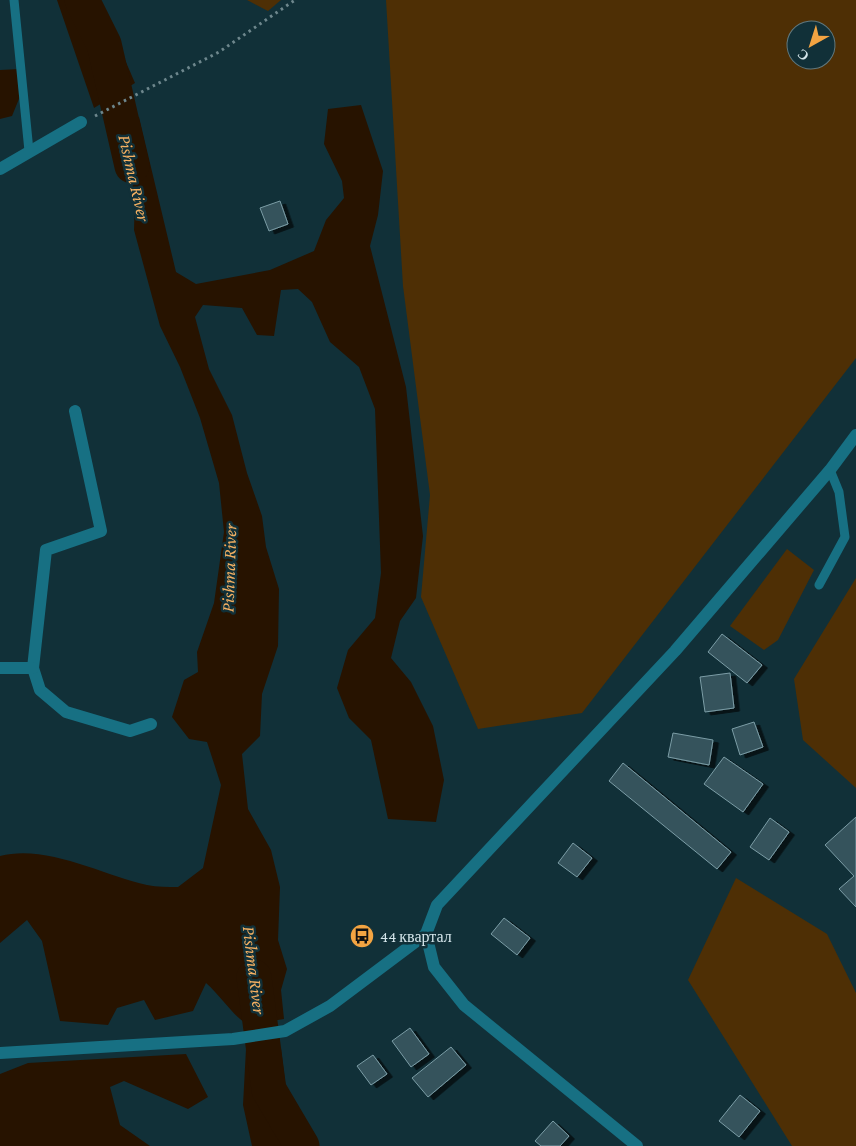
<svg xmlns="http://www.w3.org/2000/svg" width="856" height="1146" viewBox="0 0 856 1146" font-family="'Crimson Pro',serif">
	<defs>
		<filter id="shadow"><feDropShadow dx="5.5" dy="3" stdDeviation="0" flood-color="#0009"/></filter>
	</defs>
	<rect width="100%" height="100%" fill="#113038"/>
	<g fill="#4e2f05" fill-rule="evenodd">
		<polygon points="247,0 281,0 268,11"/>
		<path d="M386,0h470v358l-274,355 -104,16 -57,-132 9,-102 -27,-209zM796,30h30v30h-30z"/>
		<polygon points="787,549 814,570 778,640 764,650 730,626"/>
		<polygon points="856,578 856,788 803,740 794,679"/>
		<polygon points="736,878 827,934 856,993 856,1146 792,1146 688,980"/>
	</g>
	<g fill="#271300">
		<polygon points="57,0 99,0 135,83 94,108"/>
		<polygon points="19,69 21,94 12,116 0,119 0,70"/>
		<path d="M361,105l22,66 -5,44 -8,31 36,141 17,149 -7,62 -16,23 -9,37 20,24 22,44 11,54 -8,42 -48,-3 -17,-79 -22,-22 -12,-30 11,-38 27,-32 6,-45 -6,-164 -16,-42 -29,-25 -18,-40 -14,-13 -17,1 -7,46 -17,-1 -15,-27 -39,-3 -8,12 14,52 23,46 15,58 15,43 4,31 13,42 -1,57 -16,48 -2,42 -18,18 6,55 23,41 9,37 -2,53 9,29 -6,21 3,29 -36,6c-16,-10 -27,-29 -42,-42l-13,28 -38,9 -11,-20 -27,8 -9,17 -48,-4 -18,-80 -15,-21 -27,23v-87c47,-12 102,19 147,29 10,2 21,2 31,2l25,-19 18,-83 -14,-43 -18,-3 -17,-22 12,-37 14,-8 -1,-20 17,-49 10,-71 -5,-49 -19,-65 -20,-51 -20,-41 -26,-96 1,-34 -16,-32 -11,-42 31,-5 37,155 20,12 74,-14 44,-19 12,-31 18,-22 -2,-17 -18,-37 4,-35z"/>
		<polygon points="246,1049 281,1049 289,1113 316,1146 252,1146 243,1105"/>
		<polygon points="186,1054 208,1097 188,1109 124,1081 110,1087 120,1125 150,1146 0,1146 0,1074 28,1063"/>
	</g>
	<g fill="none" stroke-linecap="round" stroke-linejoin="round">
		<g stroke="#271300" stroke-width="35">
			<polyline points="82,0 104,44 132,166"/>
			<polyline points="254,977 269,1090 302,1146"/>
		</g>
	</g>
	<g fill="#34535c" stroke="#7c9da6" filter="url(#shadow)">
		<polygon points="280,201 288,224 269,231 260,208"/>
		<polygon points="722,634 762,665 747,683 708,652"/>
		<polygon points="730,673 734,708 705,712 700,677"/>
		<polygon points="754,722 763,747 740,755 732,729"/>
		<polygon points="673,733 713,740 709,765 668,757"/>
		<polygon points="724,757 763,784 743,812 704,784"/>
		<polygon points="623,763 731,852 717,869 609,781"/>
		<polygon points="856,817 856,907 839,889 854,876 825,845"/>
		<polygon points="770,818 789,832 769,860 750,847"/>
		<polygon points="573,843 592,858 577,877 558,863"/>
		<polygon points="504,918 530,938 517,955 491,934"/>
		<polygon points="410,1028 429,1054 411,1067 392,1041"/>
		<polygon points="451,1047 466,1065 428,1097 412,1078"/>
		<polygon points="373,1055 387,1074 371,1085 357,1066"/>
		<polygon points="740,1095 760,1111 739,1137 719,1121"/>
		<polygon points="553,1121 569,1136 560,1146 541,1146 535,1141"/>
	</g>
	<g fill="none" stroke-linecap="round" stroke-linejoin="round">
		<polyline stroke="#6e878d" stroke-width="3" stroke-dasharray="2.5 4" stroke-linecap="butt" points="95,116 219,52 295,0"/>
		<g stroke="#177083" stroke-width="9">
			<polyline points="14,0 29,151"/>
			<polyline points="819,585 845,537 839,492 830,470"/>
		</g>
		<g stroke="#177083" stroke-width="12">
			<polyline points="0,169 81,122"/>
			<polyline points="75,411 101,531 46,550 33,668 40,690 66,712 130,731 151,724"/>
			<polyline points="0,668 33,668"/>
			<polyline points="0,1053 233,1039 285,1031 330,1006 426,934"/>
		</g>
		<polyline stroke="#177083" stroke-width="12" points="637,1146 464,1005 434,967 426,934 437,905 675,651 830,470 856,435"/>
	</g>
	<defs>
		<g id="bus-disc" transform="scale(1.25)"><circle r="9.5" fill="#f3a442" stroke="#113038"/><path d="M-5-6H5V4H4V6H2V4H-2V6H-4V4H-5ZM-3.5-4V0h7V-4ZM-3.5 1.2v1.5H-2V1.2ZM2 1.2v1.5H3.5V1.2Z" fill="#111"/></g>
	</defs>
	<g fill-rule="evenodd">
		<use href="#bus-disc" x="362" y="936"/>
	</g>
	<g text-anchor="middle" stroke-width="5" stroke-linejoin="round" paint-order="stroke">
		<g font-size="16" fill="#d4e5ea" stroke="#113038" text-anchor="start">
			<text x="380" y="942">44 квартал</text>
		</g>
		<g font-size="18" font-style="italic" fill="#f4b062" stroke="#113038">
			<text transform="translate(134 178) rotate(77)" y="6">Pishma River</text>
			<text transform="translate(229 568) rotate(-88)" y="6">Pishma River</text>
			<text transform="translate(254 970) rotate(83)" y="6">Pishma River</text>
		</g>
	</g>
	<g transform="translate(811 45) rotate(219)"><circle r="24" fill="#113038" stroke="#5f787f"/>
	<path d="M0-4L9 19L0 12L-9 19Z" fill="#f3a442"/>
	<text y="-8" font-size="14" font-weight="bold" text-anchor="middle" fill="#d4e5ea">С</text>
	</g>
</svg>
